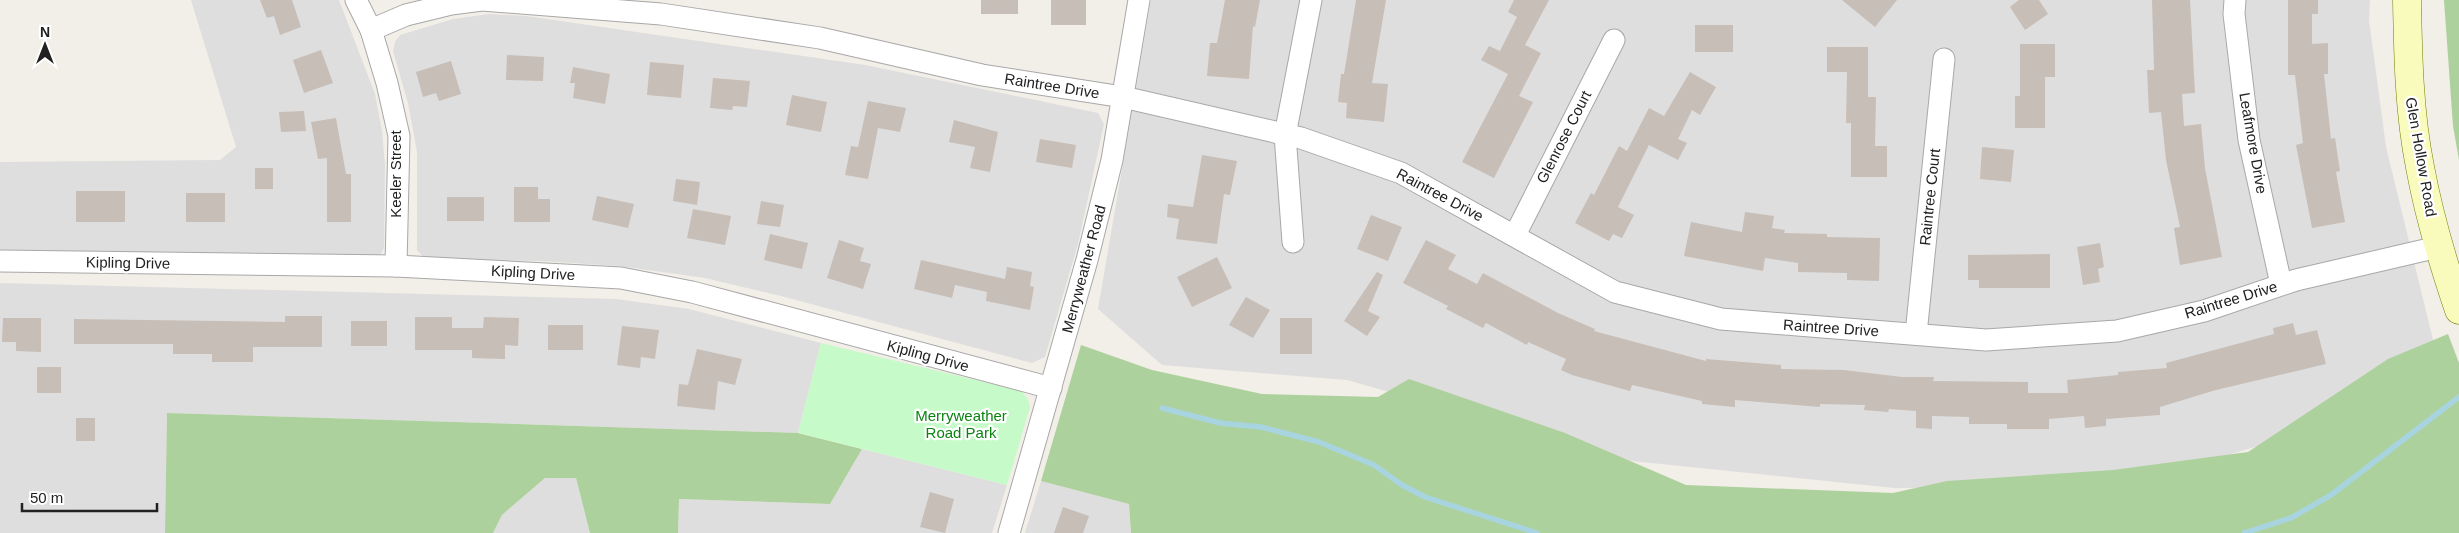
<svg xmlns="http://www.w3.org/2000/svg" width="2459" height="533" viewBox="0 0 2459 533" font-family="Arial,sans-serif">
	<rect width="100%" height="100%" fill="#f2eee8"/>
	<g fill="#dfdede">
		<polygon points="191,0 339,0 375,94 382,131 385,165 384,248 380,255 374,258 0,250 0,162 220,160 236,147"/>
		<polygon points="1151,0 2370,0 2369,20 2386,147 2434,344 2282,439 2119,487 1894,488 1632,461 1347,380 1162,365 1098,309"/>
		<polygon points="489,14 526,16 865,65 1098,113 1104,124 1078,244 1045,357 1032,363 781,296 705,278 619,266 542,261 425,259 417,250 417,152 408,103 393,51 395,42 400,35 453,19"/>
		<polygon points="0,283 616,299 689,309 821,343 798,433 167,413 165,533 0,533"/>
		<polygon points="862,449 1007,485 992,533 678,533 679,499 830,504"/>
		<polygon points="545,478 576,478 590,533 493,533 502,515"/>
		<polygon points="1041,481 1129,504 1131,533 1025,533"/>
	</g>
	<g fill="#add19c">
		<polygon points="2444,0 2459,0 2459,160 2453,126"/>
		<polygon points="2448,334 2459,363 2459,533 1131,533 1129,504 1041,481 1081,345 1152,370 1262,394 1378,397 1409,379 1565,433 1686,485 1893,493 1947,481 2113,470 2248,452 2388,359"/>
		<polygon points="167,413 798,433 862,449 830,504 679,499 678,533 590,533 576,478 545,478 502,515 493,533 165,533"/>
	</g>
	<polygon fill="#c6fbc9" points="821,343 1021,391 1028,399 1030,407 1007,485 798,433"/>
	<g fill="none" stroke-linecap="round" stroke-linejoin="round">
		<g stroke="#a8d4df" stroke-width="5.5">
			<polyline points="1162,408 1220,423 1261,427 1319,442 1374,465 1402,485 1425,497 1537,533"/>
			<polyline points="2244,533 2291,518 2331,495 2459,397"/>
		</g>
	</g>
	<g fill="#c7beb7">
		<polygon points="260,0 292,0 301,27 280,35 274,16 267,18"/>
		<rect x="981" y="0" width="37" height="14"/>
		<rect x="1051" y="0" width="35" height="25"/>
		<polygon points="1225,0 1260,0 1255,27 1253,26 1249,79 1207,76 1210,43 1217,43"/>
		<polygon points="1356,0 1386,0 1372,83 1388,84 1384,122 1346,118 1347,103 1338,102 1341,74 1344,74"/>
		<polygon points="1514,0 1549,0 1525,45 1541,53 1519,96 1533,102 1494,178 1462,162 1508,74 1481,60 1489,46 1500,51 1517,17 1508,12"/>
		<polygon points="1842,0 1897,0 1875,27"/>
		<polygon points="2019,0 2039,0 2048,14 2025,30 2010,7"/>
		<polygon points="2152,0 2190,0 2195,93 2182,94 2184,126 2201,124 2205,168 2222,257 2180,265 2174,228 2180,227 2166,160 2161,112 2149,113 2147,70 2154,70"/>
		<polygon points="2288,0 2318,0 2318,14 2312,14 2312,44 2328,43 2328,74 2324,74 2331,139 2335,138 2340,171 2336,172 2345,222 2312,228 2296,145 2303,143 2295,75 2288,75"/>
		<rect x="1695" y="25" width="38" height="27"/>
		<polygon points="2020,44 2055,44 2055,77 2045,77 2045,128 2015,128 2015,96 2020,96"/>
		<polygon points="1827,47 1868,47 1868,97 1876,97 1875,146 1887,146 1887,177 1851,177 1851,123 1846,123 1847,72 1827,72"/>
		<polygon points="321,50 333,83 304,93 293,60"/>
		<polygon points="507,55 544,57 543,81 506,80"/>
		<polygon points="451,61 461,94 439,101 436,93 423,97 416,72"/>
		<polygon points="650,62 684,65 681,98 647,95"/>
		<polygon points="573,67 610,74 605,104 573,98 575,83 570,83"/>
		<polygon points="1690,72 1716,87 1700,115 1692,110 1678,139 1687,143 1678,160 1649,145 1618,207 1634,215 1622,238 1613,234 1609,241 1575,223 1591,193 1594,195 1619,146 1627,151 1649,108 1664,116"/>
		<polygon points="713,78 750,81 747,107 733,106 732,110 710,108"/>
		<polygon points="792,95 827,102 821,132 786,125"/>
		<polygon points="868,101 906,108 900,132 878,128 868,179 845,175 851,146 858,147"/>
		<polygon points="304,111 306,131 281,132 279,112"/>
		<polygon points="336,118 346,174 351,174 351,222 327,222 327,158 318,159 311,122"/>
		<polygon points="954,120 998,132 990,172 970,168 975,147 949,142"/>
		<polygon points="1040,139 1076,145 1072,168 1036,162"/>
		<polygon points="1982,147 2014,150 2011,182 1980,179"/>
		<polygon points="1202,155 1237,161 1230,195 1224,194 1217,244 1176,239 1179,219 1167,217 1168,204 1193,207"/>
		<rect x="255" y="168" width="18" height="21"/>
		<polygon points="676,179 700,182 697,205 673,201"/>
		<polygon points="514,187 538,187 538,199 550,199 550,222 514,222"/>
		<rect x="76" y="191" width="49" height="31"/>
		<rect x="186" y="193" width="39" height="29"/>
		<polygon points="597,196 634,204 628,228 592,220"/>
		<rect x="447" y="197" width="37" height="24"/>
		<polygon points="761,201 784,205 780,227 757,224"/>
		<polygon points="693,209 731,216 725,245 687,238"/>
		<polygon points="1745,212 1774,216 1772,228 1785,230 1784,233 1827,234 1827,237 1880,238 1879,281 1847,280 1847,273 1798,272 1798,263 1765,258 1763,271 1684,256 1691,222 1742,232"/>
		<polygon points="1371,215 1402,227 1388,261 1357,249"/>
		<polygon points="770,234 808,243 802,269 764,260"/>
		<polygon points="839,240 864,248 860,261 871,264 863,289 827,278"/>
		<polygon points="1426,240 1456,255 1448,269 1477,284 1483,273 1558,313 1595,329 1594,331 1706,361 1706,359 1781,365 1781,369 1844,370 1902,377 1934,377 1933,381 2028,382 2028,393 2068,393 2067,380 2118,375 2118,372 2167,368 2166,363 2274,334 2273,328 2293,323 2296,335 2317,330 2326,364 2216,390 2160,407 2160,415 2106,419 2106,426 2085,428 2084,416 2049,419 2049,429 2007,429 2007,424 1969,424 1969,417 1932,416 1932,429 1916,428 1916,411 1889,409 1888,412 1864,410 1865,405 1820,404 1820,407 1735,400 1735,407 1702,404 1702,401 1632,385 1630,391 1572,375 1561,370 1566,359 1528,342 1527,345 1486,323 1483,328 1446,309 1448,306 1403,283"/>
		<polygon points="2100,243 2104,267 2098,269 2100,282 2083,285 2077,247"/>
		<polygon points="2050,254 2050,288 1979,288 1979,280 1968,280 1968,255"/>
		<polygon points="1217,257 1232,288 1192,307 1177,277"/>
		<polygon points="921,260 1005,279 1007,267 1032,272 1030,286 1034,287 1030,310 986,301 987,292 955,285 952,298 914,289"/>
		<polygon points="1377,272 1383,275 1368,311 1380,317 1367,336 1344,321"/>
		<polygon points="1246,297 1270,310 1253,338 1229,325"/>
		<polygon points="285,316 322,316 322,347 253,347 253,362 212,362 212,354 173,354 173,344 74,344 74,319 285,322"/>
		<polygon points="415,317 452,317 452,328 483,328 484,317 519,318 518,346 505,345 505,359 472,358 472,350 415,350"/>
		<polygon points="3,318 41,318 41,352 16,351 16,342 2,342"/>
		<rect x="1280" y="318" width="32" height="36"/>
		<rect x="351" y="321" width="36" height="25"/>
		<rect x="548" y="325" width="35" height="25"/>
		<polygon points="622,326 659,330 655,359 641,357 640,368 617,365"/>
		<polygon points="697,349 742,359 735,385 718,381 715,410 677,406 679,384 688,385"/>
		<rect x="37" y="367" width="24" height="26"/>
		<rect x="76" y="418" width="19" height="23"/>
		<polygon points="930,492 954,499 945,533 920,527"/>
		<polygon points="1063,507 1089,516 1083,533 1054,533"/>
	</g>
	<g fill="none" stroke-linecap="round" stroke-linejoin="round">
		<g stroke="#a8a8a8" stroke-width="23">
			<g id="street">
				<polyline points="356,0 371,30 387,83 399,136 396,266"/>
				<polyline points="2235,0 2234,14 2249,140 2281,284"/>
				<polyline points="371,30 406,15 451,4 482,0 661,14 820,38 982,75 1123,97 1301,138 1401,173 1615,292 1721,319 1986,340 2117,331 2204,311 2296,280 2438,247"/>
				<polyline points="1515,235 1614,40"/>
				<polyline points="1293,242 1285,135 1311,0"/>
				<polyline points="0,261 396,266 621,278 692,292 1051,388"/>
				<polyline points="1916,334 1944,59"/>
				<polyline points="1009,533 1087,260 1112,160 1139,0"/>
			</g>
		</g>
		<g stroke="#737d03" stroke-width="29">
			<path id="secondary" d="M2407,0c1,56 2,112 13,167 9,49 23,96 39,143"/>
		</g>
		<use href="#street" stroke="#fff" stroke-width="21"/>
		<use href="#secondary" stroke="#f9fbbd" stroke-width="28"/>
	</g>
	<g text-anchor="middle" stroke-width="4.5" stroke-linejoin="round" paint-order="stroke">
		<g font-size="15" fill="#212121" stroke="#fff">
			<text transform="translate(1052 86) rotate(9)" y="5">Raintree Drive</text>
			<text transform="translate(1564 137) rotate(-63)" y="5">Glenrose Court</text>
			<text transform="translate(2253 143) rotate(80)" y="5">Leafmore Drive</text>
			<text transform="translate(2421 157) rotate(80)" y="5">Glen Hollow Road</text>
			<text transform="translate(396 174) rotate(-90)" y="5">Keeler Street</text>
			<text transform="translate(1440 195) rotate(28)" y="5">Raintree Drive</text>
			<text transform="translate(1930 197) rotate(-84)" y="5">Raintree Court</text>
			<text transform="translate(128 263) rotate(1)" y="5">Kipling Drive</text>
			<text transform="translate(1084 269) rotate(-75)" y="5">Merryweather Road</text>
			<text transform="translate(533 273) rotate(3)" y="5">Kipling Drive</text>
			<text transform="translate(2231 300) rotate(-17)" y="5">Raintree Drive</text>
			<text transform="translate(1831 328) rotate(4)" y="5">Raintree Drive</text>
			<text transform="translate(928 356) rotate(15)" y="5">Kipling Drive</text>
		</g>
		<g font-size="15" fill="#0a8411" stroke="#fff">
			<text x="961" y="421">Merryweather<tspan x="961" dy="17">Road Park</tspan></text>
		</g>
	</g>
	<g transform="translate(45 45)" stroke="#ffffff" stroke-width="4" paint-order="stroke">
	<path d="M0-4L9 19L0 12L-9 19Z" fill="#212121"/>
	<text y="-8" font-size="14" font-weight="bold" text-anchor="middle" fill="#212121">N</text>
	</g>
	<path d="M22 503v8h135v-8" fill="none" stroke="#212121" stroke-width="2.5"/>
	<text x="30" y="503" font-size="15" fill="#212121" stroke="#ffffff" stroke-width="4" paint-order="stroke">50 m</text>
</svg>
